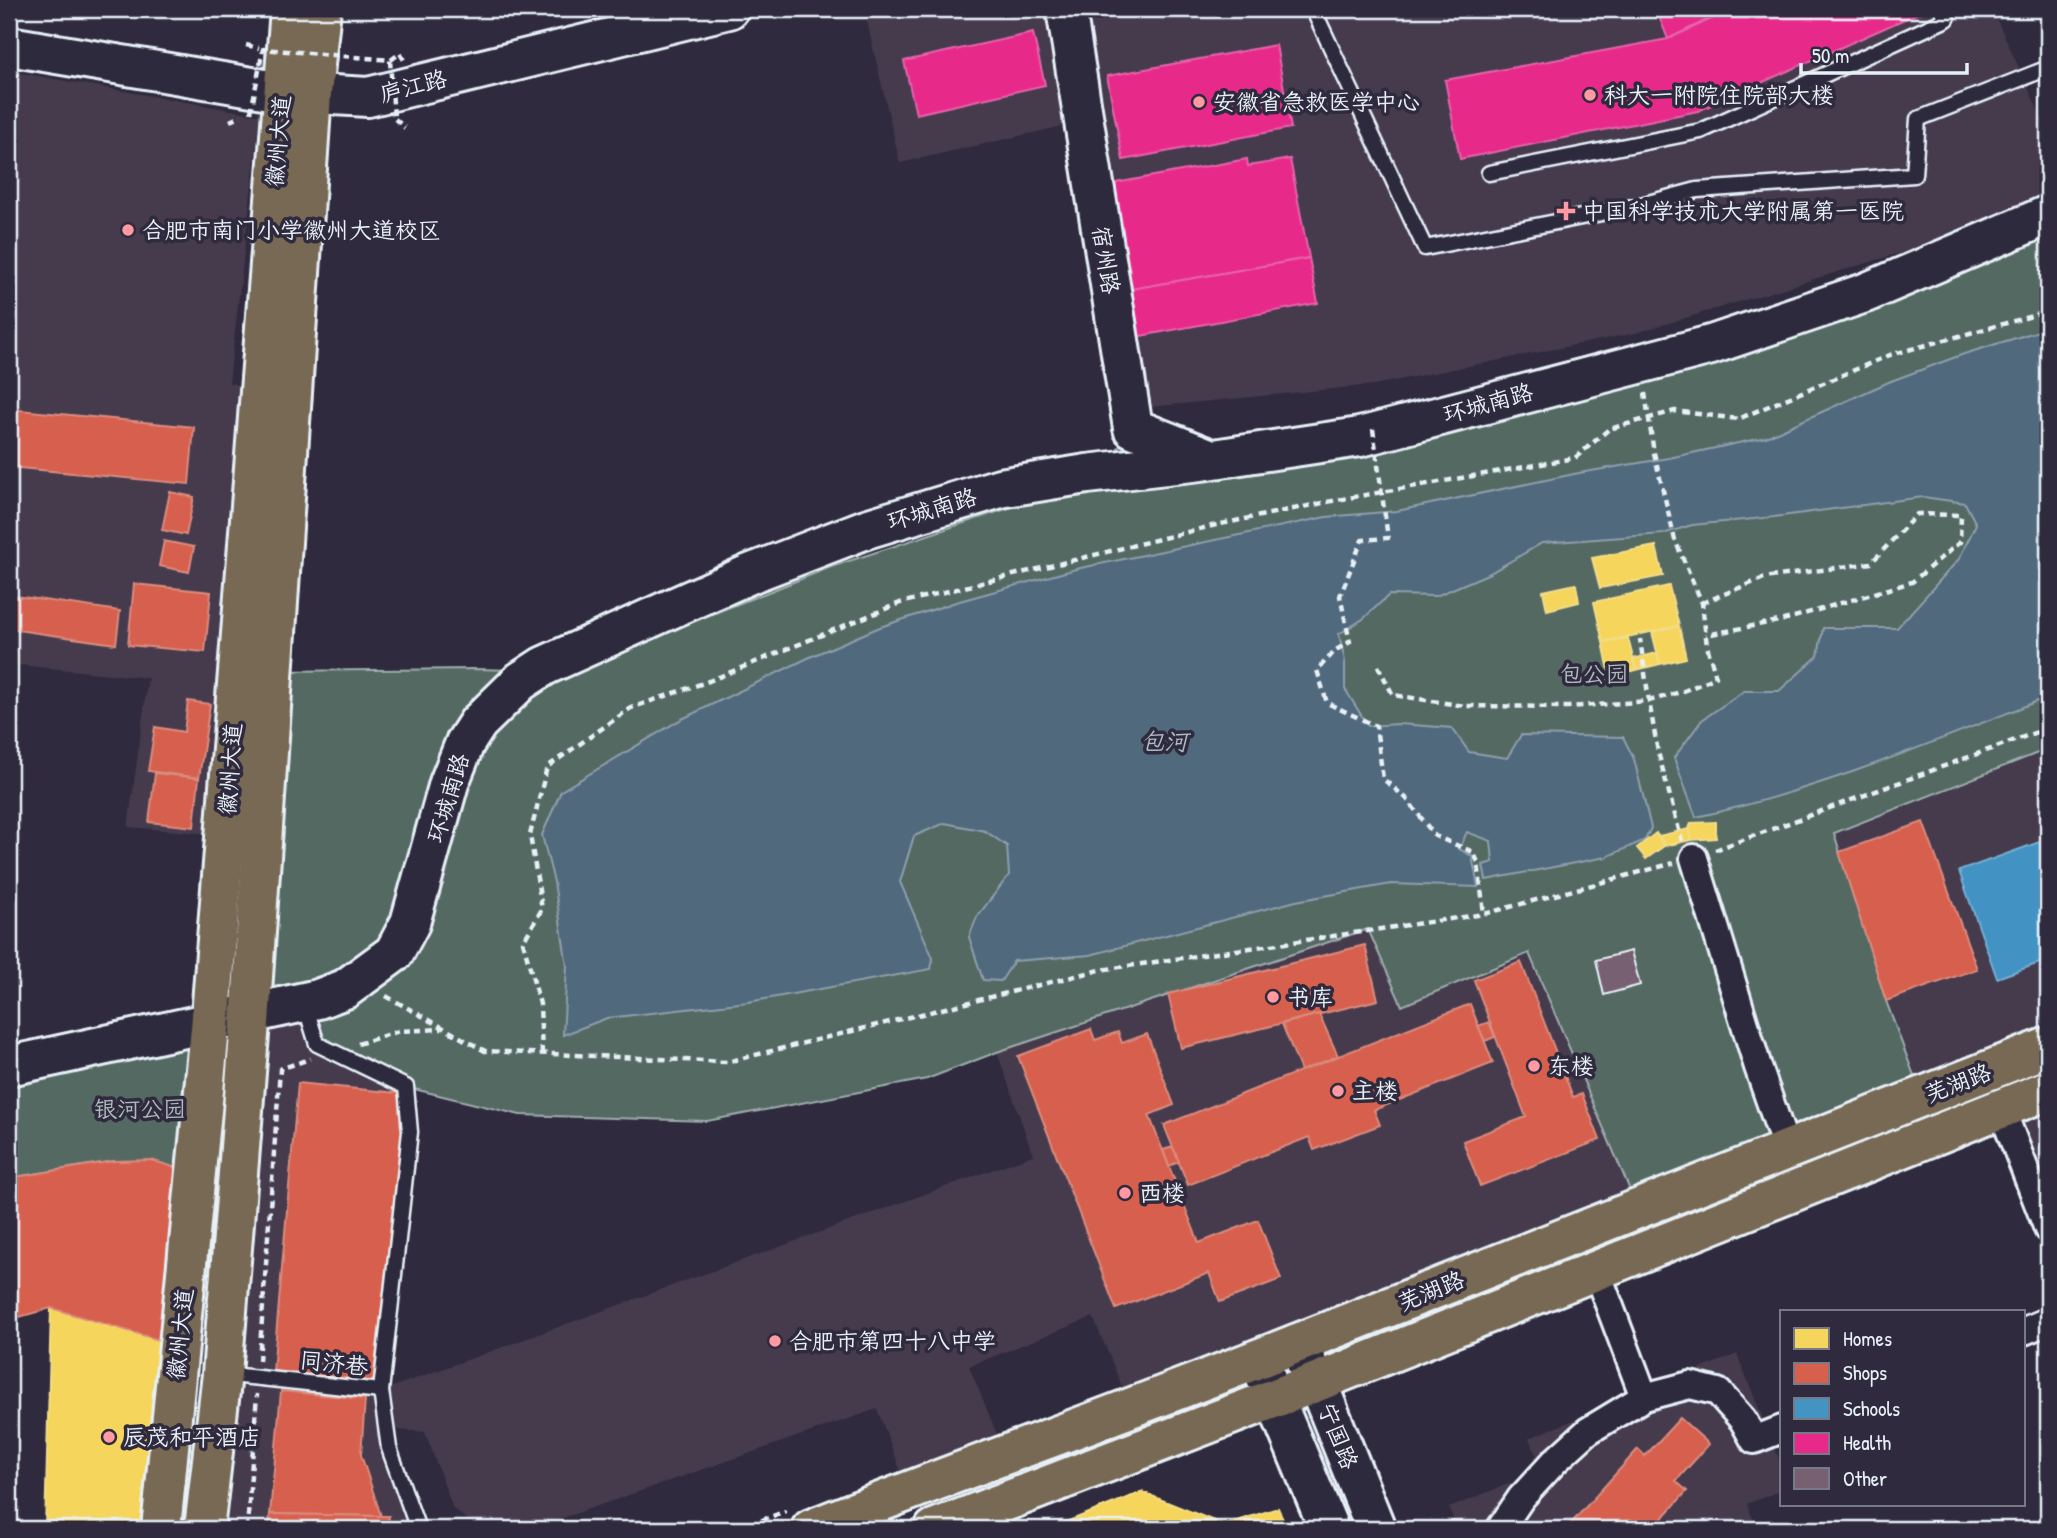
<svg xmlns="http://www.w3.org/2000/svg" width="2057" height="1538" viewBox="0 0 2057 1538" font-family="'Patrick Hand','LXGW WenKai TC',sans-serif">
	<rect width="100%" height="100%" fill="#2f2a3d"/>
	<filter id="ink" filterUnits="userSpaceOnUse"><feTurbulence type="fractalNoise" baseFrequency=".0143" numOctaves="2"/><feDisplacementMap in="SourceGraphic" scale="14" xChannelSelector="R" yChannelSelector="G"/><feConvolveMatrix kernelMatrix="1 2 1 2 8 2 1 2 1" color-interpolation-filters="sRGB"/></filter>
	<g filter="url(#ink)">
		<g fill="#453a4d">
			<polygon points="864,9 1992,9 2048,131 2048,199 1999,223 1636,333 1373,385 1150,407 1090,120 900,163"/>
			<polygon points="9,71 260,115 229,383 259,389 225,835 128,827 148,678 9,664"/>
			<polygon points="2048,749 2048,1047 1922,1097 1886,1001 1833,832"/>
			<polygon points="1368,929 1403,1006 1529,953 1638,1209 1131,1408 1093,1317 969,1366 1006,1456 908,1490 877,1409 531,1529 480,1529 453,1509 425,1432 387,1429 418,1529 204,1529 250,1022 306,1008 406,1087 410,1132 381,1391 1033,1155 997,1052"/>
			<polygon points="2048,1090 2048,1229 2001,1108"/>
			<polygon points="1737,1354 1782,1466 1782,1490 1747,1504 1757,1529 1457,1529 1449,1508 1542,1470 1529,1438"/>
		</g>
		<g fill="#556963" stroke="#9eadae" stroke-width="2">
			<polygon points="2048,211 2048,749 1834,833 1886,1001 1922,1097 1638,1209 1529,953 1402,1006 1368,929 997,1052 927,1079 707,1121 520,1115 406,1087 317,1044 306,1008 250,1022 274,671 474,669 569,671 831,567 1094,480 1123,441 1217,444 1642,370"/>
			<polygon points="189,1045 196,1174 114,1161 9,1178 9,1084"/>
		</g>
		<path fill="#51697b" stroke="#8d9fad" stroke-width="2" d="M2048,328v369c-115,45 -231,94 -352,120l-22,-59 28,-38 42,-29h35l39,-35 5,-28h74l62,-69 17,-35 -11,-21 -42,-6 -149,20 -82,8 -29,9 -121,9 -52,30 -54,23 -47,-1 -26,24 -24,15 6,27v28l23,37 31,-2 53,4 17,24 38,6 14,-23 102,2 11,22 17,69 -6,12 -39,17 -120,23 -3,-15 10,-3 -2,-21 -24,-9 -8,17 13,7 6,31 -87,-3 -95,17 -206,54 -76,6 -13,20 -18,-1 -14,-43 8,-20 32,-42 -2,-29 -22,-15 -40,-8 -31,13 -14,46 33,76 -2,11 -183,33 -141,16 -44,17 4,-69 -13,-84 -12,-47 19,-44 119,-71 132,-64 68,-29 76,-25 120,-33 250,-52 71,-6 182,-38 90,-15 97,-21 125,-56 73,-27z"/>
		<g fill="#f6d55c" stroke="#f2dd8b" stroke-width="2">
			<polygon points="1656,546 1663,576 1600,588 1592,558"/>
			<polygon points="1576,584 1579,602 1547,610 1543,591"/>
			<polygon points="1669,586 1679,626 1603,642 1594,602"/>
			<polygon points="1679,626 1686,658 1660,664 1652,632"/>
			<polygon points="1628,638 1636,670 1610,676 1603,642"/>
			<polygon points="1657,653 1660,664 1636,670 1633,659"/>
			<polygon points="1716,822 1716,838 1691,840 1689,829 1691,823"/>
			<polygon points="1689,829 1691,840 1664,846 1659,836"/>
			<polygon points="1656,833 1664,846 1646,859 1637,848"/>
			<polygon points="51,1308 179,1346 161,1529 45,1529"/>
			<polygon points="1142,1492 1224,1525 1278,1508 1288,1529 1033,1529 1061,1524"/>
		</g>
		<g fill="#d6604d" stroke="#db8c80" stroke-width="2">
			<polygon points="9,409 194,427 189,484 9,467"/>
			<polygon points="170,492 194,497 186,535 162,530"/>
			<polygon points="164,541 194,547 189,572 159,566"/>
			<polygon points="134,584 211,592 205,652 128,645"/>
			<polygon points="9,595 120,611 116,644 9,629"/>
			<polygon points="188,701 210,704 199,778 148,771 155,727 184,732"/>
			<polygon points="155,773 199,778 194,827 149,822"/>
			<polygon points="1923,822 1977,969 1886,1001 1839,852"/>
			<polygon points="1365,945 1378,1000 1181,1048 1168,994"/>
			<polygon points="1521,962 1573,1097 1582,1094 1600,1140 1480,1186 1463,1141 1526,1117 1474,980"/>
			<polygon points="1470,1004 1493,1063 1374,1110 1380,1125 1314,1150 1309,1137 1188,1185 1164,1125"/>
			<polygon points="1319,1014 1338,1056 1301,1071 1282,1024"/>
			<polygon points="1489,1022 1495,1037 1485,1041 1478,1026"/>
			<polygon points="1091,1029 1095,1040 1118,1032 1122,1043 1147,1034 1174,1105 1149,1115 1199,1243 1258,1220 1281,1279 1220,1302 1209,1273 1116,1309 1018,1056"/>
			<polygon points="298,1083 407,1094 373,1382 273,1371"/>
			<polygon points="1173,1147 1179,1162 1169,1166 1163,1150"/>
			<polygon points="151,1160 196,1174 179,1346 51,1308 9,1320 9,1178 114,1161"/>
			<polygon points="281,1391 365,1399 361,1455 381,1516 270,1514"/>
			<polygon points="1680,1418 1709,1444 1676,1481 1687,1491 1653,1529 1566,1529 1638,1449 1645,1456"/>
			<polygon points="270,1514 381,1516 389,1516 388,1529 268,1529"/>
		</g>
		<polygon fill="#4393c3" stroke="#74afd3" stroke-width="2" points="2048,839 2048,960 1997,978 1959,871"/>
		<g fill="#e7298a" stroke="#e765ab" stroke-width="2">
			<polygon points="1656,9 1703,9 1707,20 1668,39"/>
			<polygon points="1733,9 1925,10 1698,111 1460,159 1445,80 1668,39"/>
			<polygon points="1033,33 1045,85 916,114 904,61"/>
			<polygon points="1276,45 1291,128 1123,160 1107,76"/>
			<polygon points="1247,159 1248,166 1290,159 1309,258 1126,290 1124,275 1130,272 1115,196 1110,184"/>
			<polygon points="1309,258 1318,303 1135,337 1126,290"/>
		</g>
		<polygon fill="#776072" stroke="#e8f1f8" stroke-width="2" points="1631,951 1640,985 1604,995 1596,960"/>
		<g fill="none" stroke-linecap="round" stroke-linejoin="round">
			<g stroke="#e8f1f8" stroke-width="19">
				<g id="lane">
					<polyline points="1313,9 1425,248 1637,206 1697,190 1914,175 1918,119 2048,68"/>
					<polyline points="1489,173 1701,131 1947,19 1942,9"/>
					<polyline points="306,1008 317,1044 406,1087 410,1132 381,1391"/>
					<polyline points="222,1374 381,1391 389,1448 418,1529"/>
				</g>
			</g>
			<g stroke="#e8f1f8" stroke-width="32">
				<g id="street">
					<polyline points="1694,858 1758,1067 1787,1150"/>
					<polyline points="2001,1108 2048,1229"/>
					<polyline points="1596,1270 1644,1397"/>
					<polyline points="2024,1331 2048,1321"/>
					<polyline points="1500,1529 1521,1498 1555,1461 1588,1431 1644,1397 1690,1385 1718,1392 1743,1420 1754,1440 1782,1429"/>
				</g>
			</g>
			<g stroke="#e8f1f8" stroke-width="44">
				<g id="secondary">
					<polyline points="1066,9 1133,428 1206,457"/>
					<polyline points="9,46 282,92 368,97 729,9"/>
					<polyline points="9,1066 318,999 345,989 394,953 410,923 449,783 465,743 478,723 521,681 544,666 675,607 752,573 866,529 1000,488 1087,474 1201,461 1360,437 1711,345 1865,293 2048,215"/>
					<polyline points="1296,1344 1317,1382 1376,1529"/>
					<polyline points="1258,1359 1329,1529"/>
				</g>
			</g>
			<g stroke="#e8f1f8" stroke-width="44">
				<g id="primary">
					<polyline points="161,1529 210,1029 290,9"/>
					<polyline points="204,1529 222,1374 250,1022 312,93 321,9"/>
					<path d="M811,1529c149,-59 300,-112 449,-171 263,-102 525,-208 788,-311"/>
					<polyline points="934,1529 1317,1382 2048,1090"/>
				</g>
			</g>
			<g stroke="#e8f1f8" stroke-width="4.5" stroke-dasharray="7 5" stroke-linecap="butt">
				<polyline points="246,45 259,48"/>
				<polyline points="391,60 400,53 404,60"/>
				<polyline points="395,119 405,128"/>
				<polyline points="230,121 241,116"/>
				<polyline points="1645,393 1654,453 1675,540 1702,603 1707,646 1716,677 1684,691 1649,701 1658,752 1682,841"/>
				<polyline points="1702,603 1764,578 1871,563 1917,514 1961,515 1960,542 1912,582 1784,620 1706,635"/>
				<polyline points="1378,666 1393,695 1465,706 1568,707 1649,701 1640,639"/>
				<polyline points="1715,850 2048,728"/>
				<polyline points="386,996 485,1051 727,1062 1100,970 1484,914 1674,863"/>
				<polyline points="358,1044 399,1031 442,1029"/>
				<polyline points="542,1054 540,1004 523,942 542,909 530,835 547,767 631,708 709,681 900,603 1216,525 1337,500 1575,458 1609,429 1675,411 1738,419 1890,355 2043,313 2048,309"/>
				<polyline points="259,1361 280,1069 310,1059"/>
				<polyline points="247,1529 257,1394"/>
				<polyline points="739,1529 786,1511"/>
			</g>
			<use href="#lane" stroke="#2f2a3d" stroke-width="14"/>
			<use href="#street" stroke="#2f2a3d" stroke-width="26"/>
			<use href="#secondary" stroke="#2f2a3d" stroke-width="38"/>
			<use href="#primary" stroke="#786954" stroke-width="38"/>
			<g stroke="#e8f1f8" stroke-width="4.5" stroke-dasharray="7 5" stroke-linecap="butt">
				<polyline points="251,112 263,49 390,60 394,118"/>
				<polyline points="1373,429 1388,538 1362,540 1340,596 1350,642 1336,650 1317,670 1327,703 1376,726 1383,779 1406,798 1435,836 1473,852 1478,862 1484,914"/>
			</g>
		</g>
	</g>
	<g fill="#ff9aa2" stroke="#2f2a3d" stroke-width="2.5">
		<circle cx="1590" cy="95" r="7"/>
		<circle cx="1199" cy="102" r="7"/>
		<path d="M1562.5 200.5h7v7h7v7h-7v7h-7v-7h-7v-7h7z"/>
		<circle cx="128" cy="230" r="7"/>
		<circle cx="1273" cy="997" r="7"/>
		<circle cx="1534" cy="1066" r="7"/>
		<circle cx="1338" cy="1091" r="7"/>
		<circle cx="1125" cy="1193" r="7"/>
		<circle cx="775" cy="1341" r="7"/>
		<circle cx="109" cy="1437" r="7"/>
	</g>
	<g text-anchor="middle" stroke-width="7" stroke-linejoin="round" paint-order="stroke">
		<g font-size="23" fill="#e8f1f8" stroke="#2f2a3d">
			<text transform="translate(413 86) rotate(-14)" y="8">庐江路</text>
			<text transform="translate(278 141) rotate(-85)" y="8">徽州大道</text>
			<text transform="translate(1106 260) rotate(81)" y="8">宿州路</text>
			<text transform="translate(1488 403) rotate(-15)" y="8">环城南路</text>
			<text transform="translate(932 509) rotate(-17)" y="8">环城南路</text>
			<text transform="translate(230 769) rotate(-86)" y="8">徽州大道</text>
			<text transform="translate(448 798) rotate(-73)" y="8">环城南路</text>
			<text transform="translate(1958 1083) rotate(-21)" y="8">芜湖路</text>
			<text transform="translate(1431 1291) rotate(-22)" y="8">芜湖路</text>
			<text transform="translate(180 1334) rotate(-84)" y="8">徽州大道</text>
			<text transform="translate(334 1363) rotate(6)" y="8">同济巷</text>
			<text transform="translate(1338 1436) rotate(68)" y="8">宁国路</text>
		</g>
		<g font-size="23" fill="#e8f1f8" stroke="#2f2a3d" text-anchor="start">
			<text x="1604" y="103">科大一附院住院部大楼</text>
			<text x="1213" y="110">安徽省急救医学中心</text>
			<text x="1582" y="219">中国科学技术大学附属第一医院</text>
			<text x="142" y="238">合肥市南门小学徽州大道校区</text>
			<text x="1287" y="1005">书库</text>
			<text x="1548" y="1074">东楼</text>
			<text x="1352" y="1099">主楼</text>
			<text x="1139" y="1201">西楼</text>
			<text x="789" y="1349">合肥市第四十八中学</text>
			<text x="123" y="1445">辰茂和平酒店</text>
		</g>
		<g font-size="23" fill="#adbbbc" stroke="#2f2a3d">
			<text x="1594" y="682">包公园</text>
			<text x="140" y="1117">银河公园</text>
		</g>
		<g font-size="24" font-style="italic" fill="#acbbc6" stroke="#2f2a3d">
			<text x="1164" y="750">包河</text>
		</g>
	</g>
	<rect width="2057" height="1538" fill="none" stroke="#2f2a3d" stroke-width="35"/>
	<rect x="18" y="18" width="2022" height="1503" fill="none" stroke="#e8f1f8" stroke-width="2.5" filter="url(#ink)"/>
	<rect x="1780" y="1310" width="245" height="196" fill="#2f2a3d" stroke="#797a88" stroke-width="2"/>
	<rect x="1794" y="1328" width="35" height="21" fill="#f6d55c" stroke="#797a88" stroke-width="2"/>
	<text x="1843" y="1346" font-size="21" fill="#e8f1f8">Homes</text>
	<rect x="1794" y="1363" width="35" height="21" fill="#d6604d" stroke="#797a88" stroke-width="2"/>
	<text x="1843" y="1380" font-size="21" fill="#e8f1f8">Shops</text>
	<rect x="1794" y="1398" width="35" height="21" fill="#4393c3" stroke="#797a88" stroke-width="2"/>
	<text x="1843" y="1416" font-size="21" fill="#e8f1f8">Schools</text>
	<rect x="1794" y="1433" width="35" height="21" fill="#e7298a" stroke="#797a88" stroke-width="2"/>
	<text x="1843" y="1450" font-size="21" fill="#e8f1f8">Health</text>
	<rect x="1794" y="1468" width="35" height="21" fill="#776072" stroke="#797a88" stroke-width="2"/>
	<text x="1843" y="1486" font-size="21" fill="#e8f1f8">Other</text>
	<path d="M1801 63v10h166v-10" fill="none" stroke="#e8f1f8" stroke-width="3.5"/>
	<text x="1812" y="63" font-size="21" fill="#e8f1f8" stroke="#2f2a3d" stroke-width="5" paint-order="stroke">50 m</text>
</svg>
